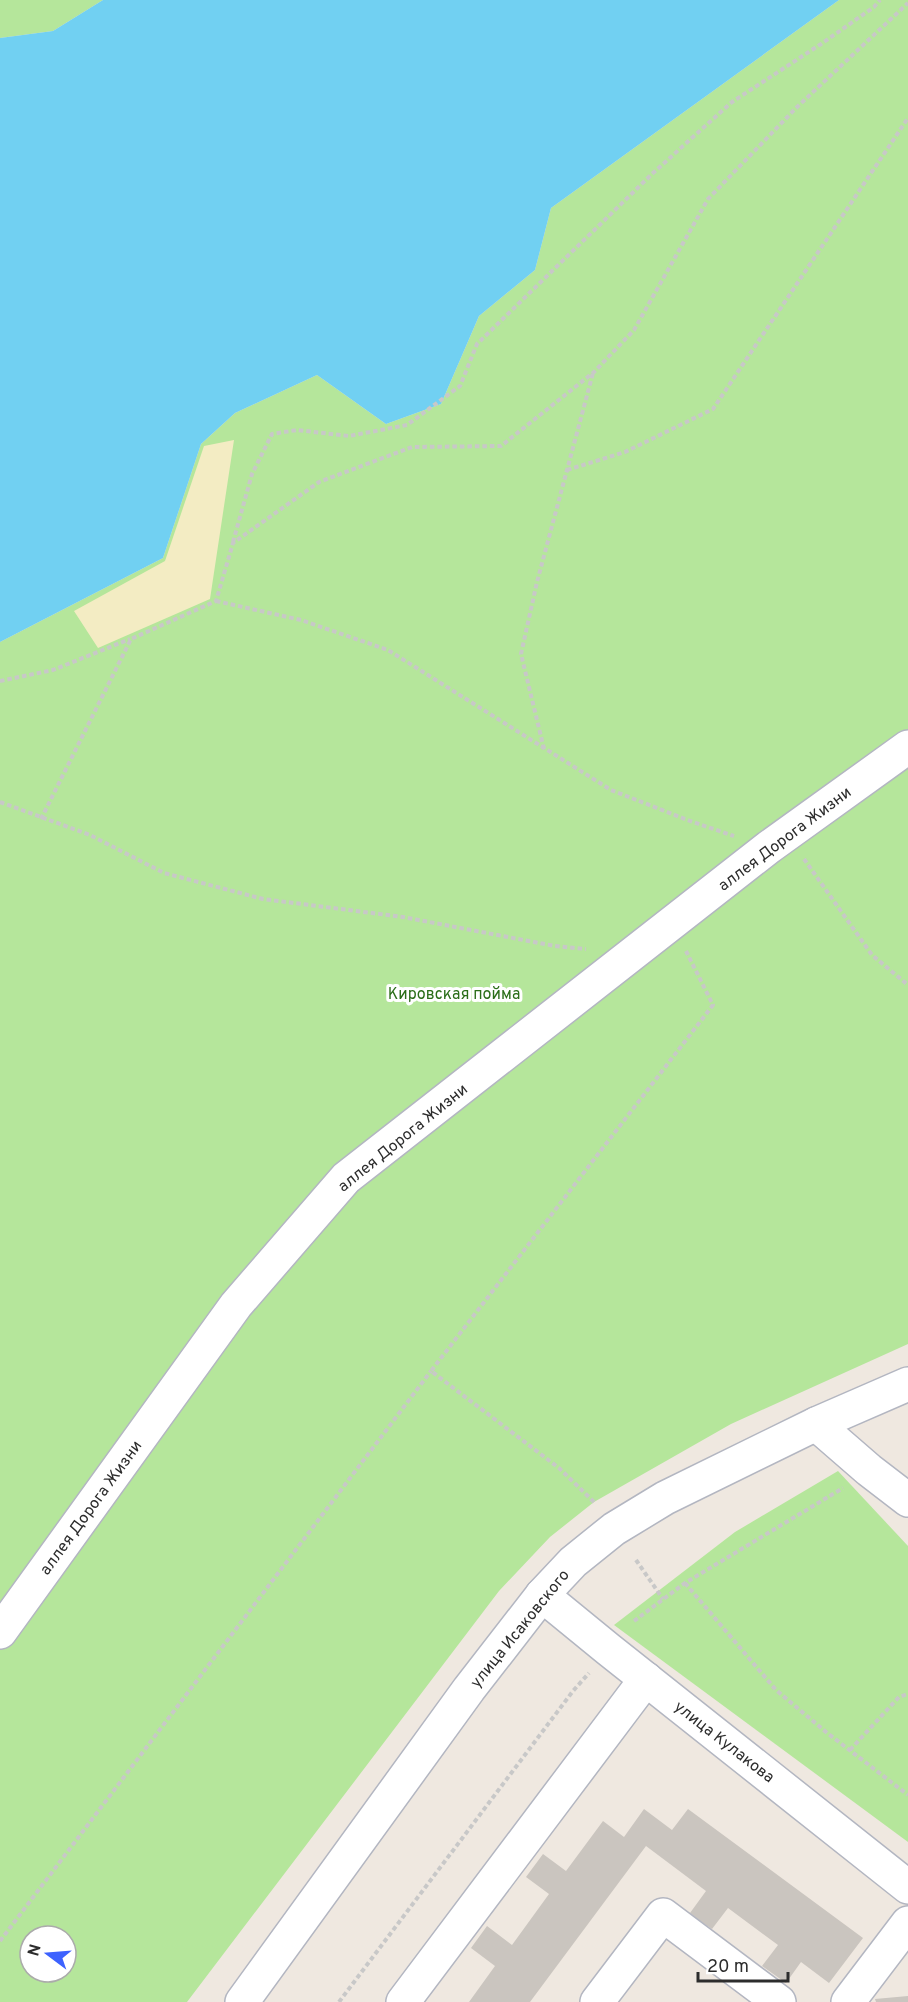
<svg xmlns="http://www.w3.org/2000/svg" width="908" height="2002" viewBox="0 0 908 2002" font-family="Overpass,sans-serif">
	<rect width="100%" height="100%" fill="#efe8e0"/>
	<g fill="#b5e69b" fill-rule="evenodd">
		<polygon points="0,0 103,0 53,31 0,38"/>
		<path d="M839,0h69v1344l-177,80 -137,78 -44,35 -51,54 -312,411h-187v-1360l163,-84 38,-114 34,-31 82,-38 69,49 55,-20 38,-88 56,-46 16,-62zM30,1936h36v36h-36z"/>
		<polygon points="838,1471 908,1546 908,1842 614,1625 735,1532"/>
	</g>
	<polygon fill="#f3ecc3" points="234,440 210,599 98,648 74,611 165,561 204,446"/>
	<polygon fill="#71d0f2" points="103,0 839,0 551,208 535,270 479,316 441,404 386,424 317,375 235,413 201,444 163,558 0,642 0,38 53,31"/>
	<g fill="#cac5bf">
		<polygon points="644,1809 672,1830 688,1809 863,1938 829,1983 801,1962 786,1983 762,1966 778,1945 728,1908 712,1929 700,1921 690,1913 706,1891 646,1846 530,2002 469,2002 495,1966 471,1948 487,1926 512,1945 549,1894 526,1877 543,1854 566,1871 603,1821 624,1837"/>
		<polygon points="908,1996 908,2002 876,2002 875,1999"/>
	</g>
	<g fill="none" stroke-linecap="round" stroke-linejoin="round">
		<g stroke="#b3b6c1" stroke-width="36">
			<g id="minor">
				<polyline points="816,1424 869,1470 908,1500"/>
				<polyline points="542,1595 608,1649 908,1887"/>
				<polyline points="0,1632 236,1305 346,1178 769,847 908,747"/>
				<polyline points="242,2002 469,1689 542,1595 573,1562 614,1529 665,1498 816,1424 908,1384"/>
				<polyline points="403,2002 646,1679"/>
				<polyline points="597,2002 663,1915 779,2002"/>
				<polyline points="848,2002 908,1923"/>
			</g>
		</g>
		<g stroke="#c8c8c8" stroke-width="4" stroke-dasharray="4.5 3" stroke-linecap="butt">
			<polyline points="567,470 625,452 713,409 908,118"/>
			<polyline points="233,542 252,474 272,434 297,430 349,436 407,425 460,386 477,344 653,173 732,102 821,44 874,7 880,0"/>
			<polyline points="216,601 301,620 388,650 611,790 690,821 734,836"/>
			<polyline points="0,681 53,670 130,639"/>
			<polyline points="544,749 521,654 537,582 593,373"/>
			<polyline points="0,802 90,835 164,873 263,899 403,917 555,946 586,949"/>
			<polyline points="41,819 131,639 216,601 233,543 319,482 412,447 501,446 594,372 634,330 708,199 796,108 908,3"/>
			<polyline points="804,859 872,955 908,985"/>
			<polyline points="594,1502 559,1468 431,1371 713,1005 686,951"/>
			<polyline points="636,1560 663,1599"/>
			<polyline points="685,1583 776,1690 826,1732 908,1795"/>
			<polyline points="634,1621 685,1583 843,1488"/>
			<polyline points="850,1750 899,1697 908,1694"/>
			<polyline points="0,1941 431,1371"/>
			<polyline points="339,2002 573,1691 589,1673"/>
		</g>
		<use href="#minor" stroke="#fff" stroke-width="33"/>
	</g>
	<g text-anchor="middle" stroke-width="6" stroke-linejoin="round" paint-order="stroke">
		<g font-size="16" fill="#2d2d2d" stroke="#fff">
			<text transform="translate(784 838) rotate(-37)" y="6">аллея Дорога Жизни</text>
			<text transform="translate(402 1137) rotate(-39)" y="6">аллея Дорога Жизни</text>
			<text transform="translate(90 1507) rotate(-54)" y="6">аллея Дорога Жизни</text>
			<text transform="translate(519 1628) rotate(-51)" y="6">улица Исаковского</text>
			<text transform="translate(725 1741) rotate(38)" y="6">улица Кулакова</text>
		</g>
		<g font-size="16" fill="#2b6e19" stroke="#fff">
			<text x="454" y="999">Кировская пойма</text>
		</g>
	</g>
	<g transform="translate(48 1954) rotate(286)"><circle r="28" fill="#ffffff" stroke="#ababab" stroke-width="1.5"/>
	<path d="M0-4.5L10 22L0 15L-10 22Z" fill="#3d62fe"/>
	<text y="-9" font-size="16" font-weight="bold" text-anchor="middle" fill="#2d2d2d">N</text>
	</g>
	<path d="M698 1972v9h90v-9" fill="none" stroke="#2d2d2d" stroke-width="3"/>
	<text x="707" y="1972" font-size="18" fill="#2d2d2d" stroke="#ffffff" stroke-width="4.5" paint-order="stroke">20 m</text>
</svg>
